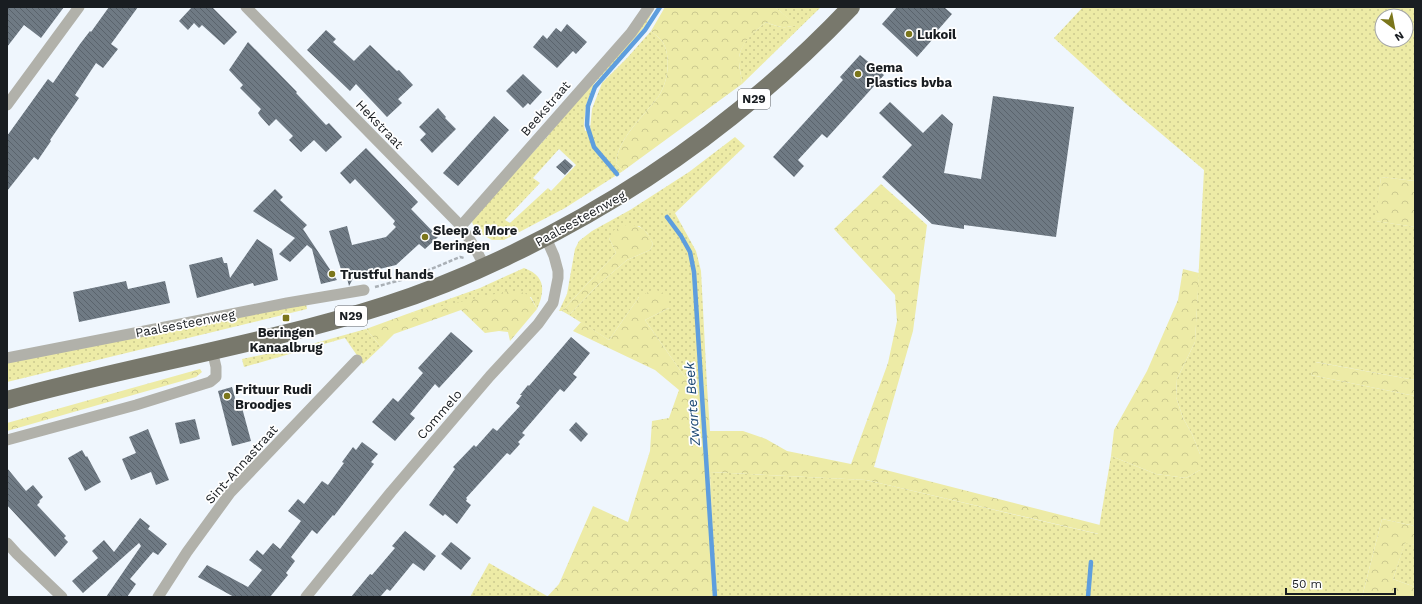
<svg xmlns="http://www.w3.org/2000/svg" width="1422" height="604" viewBox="0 0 1422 604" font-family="'Work Sans',sans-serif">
	<defs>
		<pattern id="grass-dots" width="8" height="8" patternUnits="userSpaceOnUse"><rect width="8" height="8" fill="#edeba6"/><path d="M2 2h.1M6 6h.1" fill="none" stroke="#cbc98f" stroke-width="1.8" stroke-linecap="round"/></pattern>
		<pattern id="forest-crowns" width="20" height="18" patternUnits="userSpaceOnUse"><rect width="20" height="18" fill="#edeba6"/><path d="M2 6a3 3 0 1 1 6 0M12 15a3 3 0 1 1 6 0" fill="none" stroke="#cbc98f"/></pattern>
		<pattern id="building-back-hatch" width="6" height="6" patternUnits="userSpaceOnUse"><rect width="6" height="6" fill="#6f7a84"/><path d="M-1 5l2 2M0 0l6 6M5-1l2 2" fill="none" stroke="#5a636c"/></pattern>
	</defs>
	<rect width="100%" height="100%" fill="#eff6fd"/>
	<g fill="url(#grass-dots)" fill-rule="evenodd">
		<path d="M653,7h2l-10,19 -23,28 -28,30 -8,21 -2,19 1,7 5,-1 2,-21 10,-26 25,-25 24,-27c3,3 8,6 11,10 10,15 6,42 -4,56 -14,19 -41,42 -42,67l7,7 -58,37 -61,32h-12l-16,-9 -4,-9 4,-7 70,-77zM559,149l17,16 -25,26 -3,-3 -38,35 -5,-3 35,-37 -7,-5z"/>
		<path d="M775,7h46l-79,77c0,-7 -3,-15 -3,-22 -1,-18 15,-30 27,-40 12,5 17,7 30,3z"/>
		<path d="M1083,7h332v174l-34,-4 -5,44 39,6v153l-99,-18 -5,13 104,21v130l-33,-7 -20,78h-647l-5,-125 156,8 232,54 13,-78 45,18 30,4 14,-8v-16l-8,-20 -9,-16 -7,-21 1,-18 18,-37 9,-172 -79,-67 -71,-65zM1382,16h24v24h-24z"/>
		<polygon points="735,137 745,146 675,213 696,251 701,271 707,386 689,383 645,320 669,308 639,297 609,340 569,315 599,284 627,260 650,250 653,244 647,233 639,226 609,238 616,253 562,311 559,311 567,294 575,249 579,241 592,231 630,210 689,172"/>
		<path d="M524,268c22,8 21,23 13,41l-6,-12 -78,8 -46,9 73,-26z"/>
		<polygon points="306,304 307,309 7,382 7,363"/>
		<polygon points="366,329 381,347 363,364 345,338 244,367 242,359 305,346"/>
		<polygon points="1405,542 1415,545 1415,587 1393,579"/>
		<polygon points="489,563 547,596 547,597 470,597"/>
	</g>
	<g fill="url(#forest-crowns)">
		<path d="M665,7h110l22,18c-15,4 -18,2 -31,-3 -12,10 -28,23 -27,40 0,7 3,15 3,22l-119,87 -7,-7c1,-25 28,-48 42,-67 10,-14 14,-41 4,-56 -3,-4 -8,-7 -11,-10z"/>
		<polygon points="1381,177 1415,181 1415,227 1375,221"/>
		<polygon points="881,184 927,225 913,331 874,467 1100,525 1099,534 866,480 710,472 715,597 547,597 559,584 593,506 628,522 650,451 652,421 669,418 679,390 655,370 573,331 581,322 609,340 639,297 654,289 668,295 669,308 645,320 689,383 707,386 710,431 743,431 766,439 787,451 851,464 888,363 897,321 895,295 834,229"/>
		<path d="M629,224c15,3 18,7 24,20l-3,6 -23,10 -28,24 -30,31 -7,-4 54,-58 -7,-15 5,-8z"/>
		<polygon points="1183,269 1199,273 1195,342 1177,379 1176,397 1183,418 1192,434 1200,454 1200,470 1186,478 1156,474 1111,456 1114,430 1147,371 1178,300"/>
		<path d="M508,291c19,1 20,1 29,18l-27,32 -2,-9 -9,-1 -14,2 -24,-23 -67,24 -13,13 -15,-18 41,-15z"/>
		<polygon points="1315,362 1415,380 1415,396 1311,375"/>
		<polygon points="200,369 202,372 196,377 7,431 7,423"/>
		<polygon points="1382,519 1415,526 1415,545 1405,543 1393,579 1415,587 1415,597 1362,597"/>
	</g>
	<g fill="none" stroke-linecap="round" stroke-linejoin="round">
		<g stroke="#5e9ede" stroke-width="4.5">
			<polyline points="617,174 594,147 587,125 588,106 595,87 645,30 660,7"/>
			<polyline points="667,217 681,236 690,252 694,272 715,597"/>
			<polyline points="1088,597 1091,562"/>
		</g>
	</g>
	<g fill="url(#building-back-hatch)">
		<polygon points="7,7 64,7 41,38 24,25 7,47"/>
		<polygon points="109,7 138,7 111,44 118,49 103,68 96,63 75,95 79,98 50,140 51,141 38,160 34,157 7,191 7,136 48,79 53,83 80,44 90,31 91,32"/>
		<polygon points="192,7 212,7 237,32 224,45 202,25 199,28 194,23 188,30 179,21"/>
		<polygon points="897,7 944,7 952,14 930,39 932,40 917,57 882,24"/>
		<polygon points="567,24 587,42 576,54 573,51 557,68 533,47 543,35 547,39 556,28 561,32"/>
		<polygon points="326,30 336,39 333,42 354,61 370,45 397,71 399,70 413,85 398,99 402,103 387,117 356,84 350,91 307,50"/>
		<polygon points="248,42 297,92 296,93 326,125 329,123 342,137 326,152 314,140 301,152 289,140 293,136 276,119 269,126 260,116 258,113 261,109 240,88 243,85 229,70"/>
		<polygon points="860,55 884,75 827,138 822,134 798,160 804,166 794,177 773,157 843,80 840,77"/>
		<polygon points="523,74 542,92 530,105 528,103 523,108 506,91"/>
		<polygon points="993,96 1074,107 1056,237 964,225 964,229 932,224 882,177 912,145 879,113 890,102 923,133 942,114 953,124 944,173 981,179"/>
		<polygon points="438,108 446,117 445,118 456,129 432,153 420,140 426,134 419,127"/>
		<polygon points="494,116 509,130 458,186 443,173"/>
		<polygon points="366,148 418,202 411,209 438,237 425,249 419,244 396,265 355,275 349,286 347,278 344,279 329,231 347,226 352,245 386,237 396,227 393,224 395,221 355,179 350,184 340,173"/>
		<polygon points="565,159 573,166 565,175 556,167"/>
		<polygon points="275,189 283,197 280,200 307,225 303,229 337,280 321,284 312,249 307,245 290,262 279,254 295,238 253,211"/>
		<polygon points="257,239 272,249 278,280 254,286 253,283 197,298 189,265 222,257 224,263 227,263 230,278"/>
		<polygon points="126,281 128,289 165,281 170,303 79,322 73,292"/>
		<polygon points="451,332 473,351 439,388 435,384 410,414 415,418 395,441 372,422 393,398 398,402 423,373 418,368"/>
		<polygon points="571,337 590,353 573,374 577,377 564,392 560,389 522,433 525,435 518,442 520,444 510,455 507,453 466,498 467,499 466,501 471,505 457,524 445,514 443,516 429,505 455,469 453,467 474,445 476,447 493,428 497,431 520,406 516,403 522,395 520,395 528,385 529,386"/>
		<polygon points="232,387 237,405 241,404 251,441 232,446 218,391"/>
		<polygon points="195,419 200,439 180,444 175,423"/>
		<polygon points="576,422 588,434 581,442 569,430"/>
		<polygon points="148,429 169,480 156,485 151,472 131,480 122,459 136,453 129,437"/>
		<polygon points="362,442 378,454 371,462 374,464 334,516 333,515 317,534 312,530 291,557 295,561 286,573 288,575 270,597 234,597 198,577 207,565 248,587 262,570 249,560 257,550 263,555 273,543 280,549 301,521 288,511 298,499 304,504 322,481 328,485 344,463 342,462 353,447 356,450"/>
		<polygon points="82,450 86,457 87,456 101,482 85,491 68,458"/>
		<polygon points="7,468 26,491 33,485 43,497 39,501 40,502 37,505 66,536 64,538 68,542 55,557 7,505"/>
		<polygon points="140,518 150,526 148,529 167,544 158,555 153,552 130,579 136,584 127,597 106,597 141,546 139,543 83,593 72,581 98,558 92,551 104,540 114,552"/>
		<polygon points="405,531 436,556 424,571 413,563 390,591 387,589 380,597 351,597 370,574 372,575 395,548 392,546"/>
		<polygon points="451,542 471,558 461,570 441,554"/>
	</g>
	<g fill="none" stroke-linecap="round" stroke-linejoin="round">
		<polyline stroke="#aab0b6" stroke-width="2.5" stroke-dasharray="4 2" stroke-linecap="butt" points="375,287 412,277 460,257 464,258"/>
		<g stroke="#b1b1aa" stroke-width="11">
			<polyline points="246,7 461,226 475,248 485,267"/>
			<polyline points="7,105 79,7"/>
			<polyline points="461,226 631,33 649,7"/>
			<polyline points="7,358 287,303 364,290"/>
			<polyline points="7,440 136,405 210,382 216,377 216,367 212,350"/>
			<polyline points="7,543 17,554 62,597"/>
			<polyline points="158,597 187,552 230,493 357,360"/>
			<polyline points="306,597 391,492 490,376 538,324 553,303 558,278 558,271 554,256 546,238"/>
		</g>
		<path stroke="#78786c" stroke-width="18" d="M7,400c126,-35 255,-55 379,-95 44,-14 87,-32 128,-52 127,-61 240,-144 337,-246"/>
	</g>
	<g fill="#7b761b" stroke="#fff" stroke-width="1.5">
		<circle cx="909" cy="34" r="4"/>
		<circle cx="858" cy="74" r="4"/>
		<circle cx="425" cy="237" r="4"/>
		<circle cx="332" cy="274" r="4"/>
		<rect x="282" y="314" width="8" height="8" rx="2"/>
		<circle cx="227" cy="396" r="4"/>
	</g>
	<g text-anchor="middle" stroke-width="3.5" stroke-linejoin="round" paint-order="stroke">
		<g fill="#fff" stroke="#5e6164" stroke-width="1">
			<rect x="738" y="89" width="32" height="20" rx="3"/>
			<rect x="335" y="306" width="32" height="20" rx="3"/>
		</g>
		<g font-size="12" font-weight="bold" fill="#191d21">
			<text x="754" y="103">N29</text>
			<text x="351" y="320">N29</text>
		</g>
		<g font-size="13" font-weight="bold" fill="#191d21" stroke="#fff" text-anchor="start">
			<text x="917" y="39">Lukoil</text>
			<text x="866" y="72">Gema<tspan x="866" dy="15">Plastics bvba</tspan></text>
			<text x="433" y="235">Sleep &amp; More<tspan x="433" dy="15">Beringen</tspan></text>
			<text x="340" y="279">Trustful hands</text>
			<text x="286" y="337" text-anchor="middle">Beringen<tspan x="286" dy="15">Kanaalbrug</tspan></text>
			<text x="235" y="394">Frituur Rudi<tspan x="235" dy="15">Broodjes</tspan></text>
		</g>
		<g font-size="13" fill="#191d21" stroke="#fff">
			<text transform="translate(545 108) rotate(-49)" y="5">Beekstraat</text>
			<text transform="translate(380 124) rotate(46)" y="5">Hekstraat</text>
			<text transform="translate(580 218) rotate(-29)" y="5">Paalsesteenweg</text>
			<text transform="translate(185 323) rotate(-11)" y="5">Paalsesteenweg</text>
			<text transform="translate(439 414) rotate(-49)" y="5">Commelo</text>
			<text transform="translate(241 464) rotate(-48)" y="5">Sint-Annastraat</text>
		</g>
		<g font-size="14" font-style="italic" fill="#1b4873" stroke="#fff">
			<text transform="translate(692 404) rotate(-94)" y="5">Zwarte Beek</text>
		</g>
	</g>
	<rect width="1422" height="604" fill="none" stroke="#191d21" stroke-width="16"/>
	<g transform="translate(1394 28) rotate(148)"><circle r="19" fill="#ffffff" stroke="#a3a5a6"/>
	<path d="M0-3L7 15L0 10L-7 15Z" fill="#7b761b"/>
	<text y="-6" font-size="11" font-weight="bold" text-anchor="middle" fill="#191d21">N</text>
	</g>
	<path d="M1286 588v6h109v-6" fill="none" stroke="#191d21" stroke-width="2"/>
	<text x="1292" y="588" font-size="12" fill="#191d21" stroke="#ffffff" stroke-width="3" paint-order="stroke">50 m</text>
</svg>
